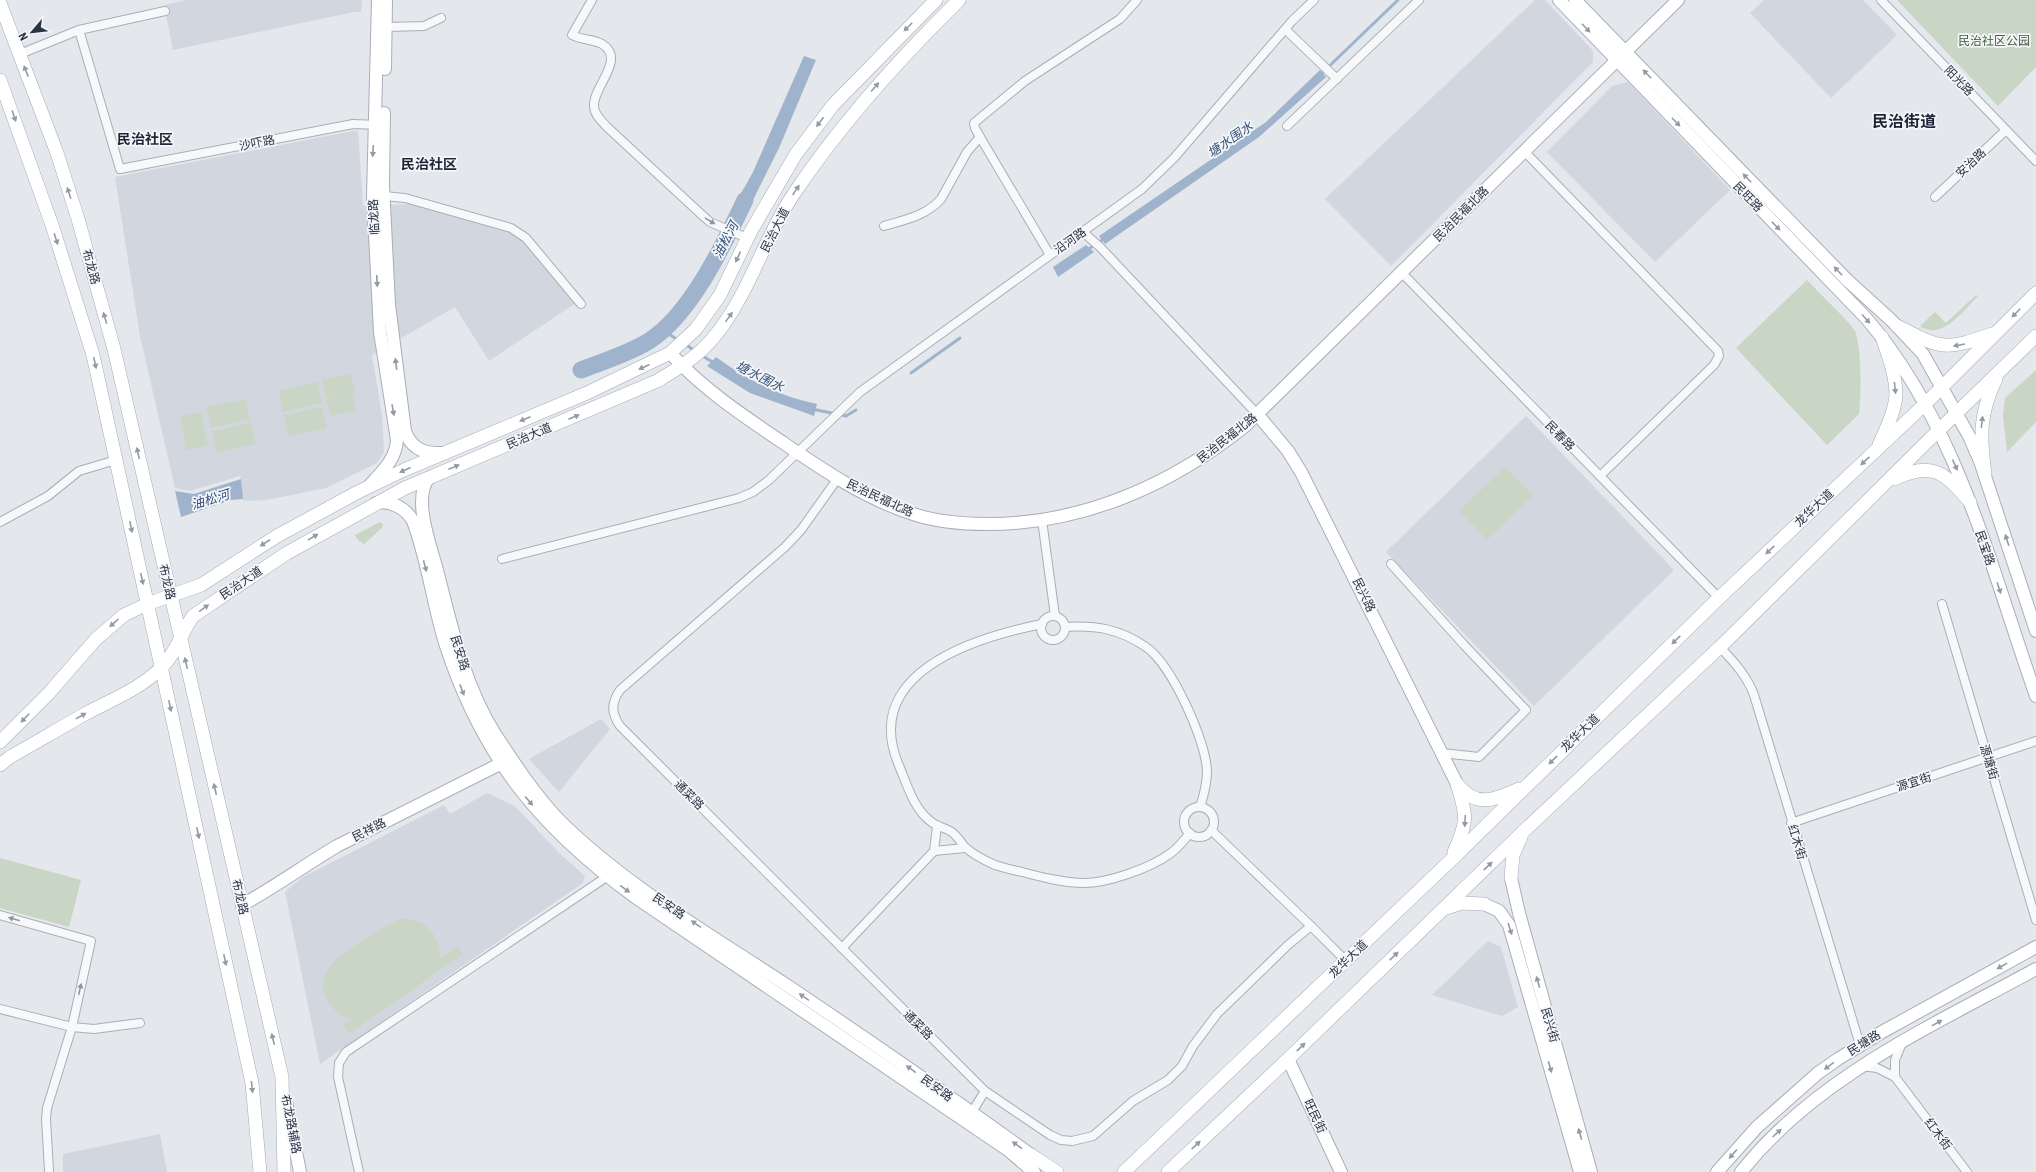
<svg xmlns="http://www.w3.org/2000/svg" width="2036" height="1172" viewBox="0 0 2036 1172" font-family="'Roboto Condensed','Noto Sans SC',sans-serif">
	<rect width="100%" height="100%" fill="#e4e7ec"/>
	<g fill="#d2d6de">
		<polygon points="187,0 362,0 361,12 354,12 173,50 164,5"/>
		<polygon points="1535,0 1545,0 1593,51 1593,62 1391,266 1325,199"/>
		<polygon points="1764,0 1863,0 1897,35 1831,98 1750,13"/>
		<polygon points="1628,82 1730,190 1655,262 1547,152 1612,86"/>
		<polygon points="353,131 358,131 363,206 410,204 511,233 524,242 576,303 489,361 455,307 372,355 382,415 384,452 377,463 326,488 267,500 243,501 240,476 190,491 175,488 140,336 115,177"/>
		<polygon points="1526,416 1674,570 1534,706 1386,552"/>
		<polygon points="601,719 610,729 559,792 529,759"/>
		<polygon points="487,793 515,806 558,852 585,876 583,883 320,1064 285,892 303,877 444,805 450,814"/>
		<polygon points="1488,941 1501,947 1518,1007 1502,1016 1432,995"/>
		<polygon points="160,1134 167,1172 63,1172 63,1154"/>
	</g>
	<g fill="#c9d6c5">
		<polygon points="1897,0 2036,0 2036,67 1998,106"/>
		<path d="M1807,280c8,9 44,43 48,51 7,17 6,64 4,83l-32,31 -91,-97z"/>
		<path d="M1976,295l2,1c-14,14 -37,46 -58,30l15,-14 11,11z"/>
		<polygon points="2036,370 2036,422 2007,452 2003,415 2005,398"/>
		<polygon points="351,374 355,393 326,399 322,380"/>
		<polygon points="317,382 322,403 283,412 279,391"/>
		<polygon points="352,394 356,410 330,416 326,400"/>
		<polygon points="245,399 250,419 211,428 207,407"/>
		<polygon points="322,407 327,428 288,436 284,415"/>
		<polygon points="201,412 208,445 187,450 180,416"/>
		<polygon points="251,423 256,444 217,452 212,431"/>
		<polygon points="1505,467 1533,495 1487,540 1459,511"/>
		<polygon points="380,522 383,524 382,528 364,544 358,540 355,535"/>
		<polygon points="0,858 81,880 69,927 0,908"/>
		<path d="M404,918c24,3 35,17 36,40l18,-12 5,8 -114,80 -6,-8 9,-7c-10,-1 -16,-7 -22,-15 -8,-9 -9,-24 -2,-35 8,-13 61,-47 76,-51z"/>
	</g>
	<g fill="#9fb4cc">
		<polygon points="804,56 816,60 779,148 741,224 732,219 730,213 753,172"/>
		<polygon points="1320,70 1326,77 1259,137 1105,244 1099,236 1266,122"/>
		<polygon points="721,236 730,243 699,297 688,289 708,262"/>
		<polygon points="1086,245 1094,252 1058,277 1053,267"/>
		<path d="M678,304l11,7 -16,17 -25,20 -6,-12c16,-6 28,-19 36,-32z"/>
		<polygon points="625,345 631,357 584,375 579,365 610,353"/>
		<path d="M716,357c31,23 63,39 101,47l-3,12 -64,-23 -43,-27z"/>
		<polygon points="241,479 243,499 231,500 181,517 175,491 194,494"/>
	</g>
	<g fill="none" stroke-linecap="round" stroke-linejoin="round">
		<g stroke="#9fb4cc" stroke-width="3">
			<polyline points="1320,75 1398,0"/>
			<polyline points="1087,250 1105,238"/>
			<polyline points="664,331 678,340"/>
			<polyline points="685,344 695,351"/>
			<polyline points="701,355 714,363"/>
			<polyline points="911,373 960,338"/>
			<polyline points="812,409 846,416 856,410"/>
		</g>
		<path stroke="#9fb4cc" stroke-width="17" d="M581,370c23,-9 47,-16 68,-29 42,-27 75,-97 96,-141"/>
		<g stroke="#a9aeb7" stroke-width="10">
			<g id="street">
				<path d="M592,0l-20,35c9,5 21,4 30,9 25,15 -10,44 -8,62 0,9 8,15 13,21l95,88 8,7 37,16"/>
				<polyline points="1881,0 2036,161"/>
				<polyline points="386,27 424,26 441,18"/>
				<polyline points="79,30 120,169 353,124 380,125"/>
				<polyline points="1286,30 1337,79"/>
				<polyline points="20,54 79,30 165,11"/>
				<polyline points="1287,126 1419,0"/>
				<polyline points="1524,151 1718,351 1719,356 1714,365 1600,476"/>
				<polyline points="384,196 405,198 511,228 526,238 581,304"/>
				<polyline points="1935,197 2006,130"/>
				<path d="M884,226c20,-6 42,-10 57,-27l26,-47 13,-15"/>
				<polyline points="1083,232 1101,248 1258,415"/>
				<polyline points="1050,255 980,137 975,128 974,123 1025,81 1120,19 1137,0"/>
				<polyline points="1402,273 1719,598"/>
				<path d="M838,478l-37,52 -16,17 -165,143c-9,13 -9,23 0,36l365,365 -13,21"/>
				<polyline points="1042,520 1055,616"/>
				<polyline points="0,522 48,496 79,471 116,460"/>
				<polyline points="502,559 739,498 753,492 769,480 860,392 1142,189 1174,158 1292,21 1314,0"/>
				<polyline points="1391,564 1465,646 1526,710 1479,757 1442,753"/>
				<polyline points="1942,604 2036,920"/>
				<circle cx="1053" cy="628" r="12"/>
				<path d="M1042,624c-70,14 -184,50 -142,144 7,17 14,40 29,52 6,6 14,7 21,11 6,3 10,10 14,15 7,7 22,15 31,19 9,3 18,5 27,7 19,5 38,10 59,11 25,1 70,-15 90,-30 7,-5 13,-13 19,-20"/>
				<path d="M1065,627c31,-2 55,2 81,20 26,18 60,94 61,124 0,13 -3,24 -7,36"/>
				<path d="M1720,647c14,15 27,29 34,48l106,350"/>
				<circle cx="1199" cy="822" r="15"/>
				<polyline points="1791,823 2036,741"/>
				<polyline points="1211,830 1311,926 1346,961"/>
				<polyline points="934,851 965,848"/>
				<polyline points="0,915 91,941 72,1027 47,1108 46,1119 49,1171"/>
				<polyline points="842,948 934,851 937,826"/>
				<polyline points="0,1009 72,1027 94,1029 140,1023"/>
				<polyline points="1861,1066 1877,1068 1895,1077 1967,1172"/>
				<polyline points="1895,1077 1895,1060 1902,1043"/>
				<polyline points="985,1091 1050,1135 1061,1140 1072,1141 1093,1136 1133,1101 1168,1080 1182,1066 1193,1046 1217,1014 1288,945 1311,926"/>
				<polyline points="359,1172 338,1077 339,1063 346,1052 608,876"/>
			</g>
		</g>
		<g stroke="#a9aeb7" stroke-width="14">
			<g id="secondary">
				<path d="M1559,0l307,318c92,107 124,248 170,378"/>
				<polyline points="1575,0 1847,280 1891,320 1923,354 1969,436 1980,461 2036,631"/>
				<polyline points="385,69 386,0"/>
				<path d="M384,113l-1,72 6,120 16,126c6,18 20,23 38,22"/>
				<path d="M670,353c33,36 72,62 112,89 41,28 84,57 131,72 24,8 50,10 75,10 95,0 183,-39 257,-98l433,-426"/>
				<polyline points="1258,415 1288,451 1301,472 1457,784"/>
				<path d="M430,477c-19,18 1,70 7,93 14,55 27,115 58,164 19,29 40,61 64,86 65,65 155,117 232,168 83,56 166,113 247,172"/>
				<path d="M369,486c13,-14 27,-27 28,-46l-17,-108 -7,-136 5,-196"/>
				<path d="M376,503c14,-3 30,5 37,18 15,40 20,84 33,125 37,113 95,182 189,251l373,253 26,22"/>
				<polyline points="1511,878 1519,913 1591,1172"/>
				<polyline points="1484,904 1499,911 1509,925 1580,1172"/>
				<path d="M242,905c33,-18 63,-40 95,-59l163,-82"/>
				<polyline points="1288,1059 1341,1172"/>
				<polyline points="286,1101 300,1172"/>
				<polyline points="1717,1172 1757,1127 1818,1073 1838,1059 1882,1032 2036,947"/>
				<path d="M1741,1172c75,-95 191,-146 295,-203"/>
			</g>
		</g>
		<g stroke="#a3abb8" stroke-width="14">
			<g id="primary">
				<polyline points="0,3 57,153 78,219 114,349 282,1077 284,1172"/>
				<polyline points="0,80 53,228 93,355 252,1083 260,1172"/>
				<path d="M1897,326c45,23 47,25 95,8"/>
				<path d="M1879,445c7,-16 16,-34 17,-50 0,-20 -8,-40 -14,-58"/>
				<path d="M1985,474c-5,-37 -6,-60 11,-95"/>
				<path d="M1894,479c39,-18 50,-7 76,23"/>
				<polyline points="0,742 49,693 96,639 124,615 147,604 201,585 277,536 358,492 404,470 587,393 670,353 696,329 720,295 751,231 796,154 833,105 936,0"/>
				<path d="M0,765l10,-8c25,-14 50,-29 75,-43 26,-14 55,-25 76,-46 15,-14 20,-35 32,-52l94,-63 118,-65 252,-107c20,-12 42,-25 57,-44 35,-42 49,-97 79,-142 48,-72 104,-134 166,-195"/>
				<path d="M1458,785c19,24 38,14 61,4"/>
				<path d="M1454,852c14,-30 13,-37 3,-68"/>
				<polyline points="1511,878 1513,855 1521,837"/>
				<polyline points="1446,908 1462,903 1484,904"/>
				<polyline points="1031,1155 1057,1172"/>
				<polyline points="1029,1168 1033,1172"/>
				<polyline points="1124,1172 1450,861 1719,598 1924,405 2036,293"/>
				<polyline points="1168,1172 1288,1059 1526,829 1720,647 1938,431 2036,336"/>
			</g>
		</g>
		<use href="#street" stroke="#f7f8fa" stroke-width="8"/>
		<use href="#secondary" stroke="#fff" stroke-width="12"/>
		<use href="#primary" stroke="#fff" stroke-width="13"/>
	</g>
	<defs><path id="oneway-solid" d="M-6-.8H1V-3.2L6.5 0L1 3.2V.8H-6Z"/></defs>
	<g fill="#959aa2">
		<use href="#oneway-solid" transform="translate(908 27) rotate(135)"/>
		<use href="#oneway-solid" transform="translate(1586 28) rotate(46)"/>
		<use href="#oneway-solid" transform="translate(26 71) rotate(-111)"/>
		<use href="#oneway-solid" transform="translate(1647 74) rotate(-134)"/>
		<use href="#oneway-solid" transform="translate(875 87) rotate(-49)"/>
		<use href="#oneway-solid" transform="translate(14 116) rotate(71)"/>
		<use href="#oneway-solid" transform="translate(820 122) rotate(127)"/>
		<use href="#oneway-solid" transform="translate(1676 122) rotate(46)"/>
		<use href="#oneway-solid" transform="translate(373 151) rotate(93)"/>
		<use href="#oneway-solid" transform="translate(1747 178) rotate(-134)"/>
		<use href="#oneway-solid" transform="translate(796 190) rotate(-56)"/>
		<use href="#oneway-solid" transform="translate(69 193) rotate(-108)"/>
		<use href="#oneway-solid" transform="translate(1776 226) rotate(46)"/>
		<use href="#oneway-solid" transform="translate(56 239) rotate(72)"/>
		<use href="#oneway-solid" transform="translate(738 257) rotate(115)"/>
		<use href="#oneway-solid" transform="translate(1838 271) rotate(-134)"/>
		<use href="#oneway-solid" transform="translate(377 281) rotate(87)"/>
		<use href="#oneway-solid" transform="translate(2016 313) rotate(135)"/>
		<use href="#oneway-solid" transform="translate(729 317) rotate(-55)"/>
		<use href="#oneway-solid" transform="translate(105 318) rotate(-106)"/>
		<use href="#oneway-solid" transform="translate(1866 319) rotate(48)"/>
		<use href="#oneway-solid" transform="translate(1959 345) rotate(170)"/>
		<use href="#oneway-solid" transform="translate(95 363) rotate(78)"/>
		<use href="#oneway-solid" transform="translate(396 364) rotate(-97)"/>
		<use href="#oneway-solid" transform="translate(644 367) rotate(156)"/>
		<use href="#oneway-solid" transform="translate(1895 388) rotate(84)"/>
		<use href="#oneway-solid" transform="translate(393 410) rotate(80)"/>
		<use href="#oneway-solid" transform="translate(574 417) rotate(-23)"/>
		<use href="#oneway-solid" transform="translate(525 419) rotate(157)"/>
		<use href="#oneway-solid" transform="translate(1982 422) rotate(-83)"/>
		<use href="#oneway-solid" transform="translate(138 453) rotate(-103)"/>
		<use href="#oneway-solid" transform="translate(1865 461) rotate(137)"/>
		<use href="#oneway-solid" transform="translate(1955 465) rotate(66)"/>
		<use href="#oneway-solid" transform="translate(454 467) rotate(-22)"/>
		<use href="#oneway-solid" transform="translate(405 470) rotate(156)"/>
		<use href="#oneway-solid" transform="translate(131 527) rotate(78)"/>
		<use href="#oneway-solid" transform="translate(313 537) rotate(-31)"/>
		<use href="#oneway-solid" transform="translate(2007 540) rotate(-108)"/>
		<use href="#oneway-solid" transform="translate(265 543) rotate(147)"/>
		<use href="#oneway-solid" transform="translate(1770 550) rotate(137)"/>
		<use href="#oneway-solid" transform="translate(425 566) rotate(75)"/>
		<use href="#oneway-solid" transform="translate(142 579) rotate(78)"/>
		<use href="#oneway-solid" transform="translate(1999 588) rotate(71)"/>
		<use href="#oneway-solid" transform="translate(204 608) rotate(-36)"/>
		<use href="#oneway-solid" transform="translate(114 623) rotate(138)"/>
		<use href="#oneway-solid" transform="translate(1676 640) rotate(136)"/>
		<use href="#oneway-solid" transform="translate(186 663) rotate(-103)"/>
		<use href="#oneway-solid" transform="translate(462 690) rotate(69)"/>
		<use href="#oneway-solid" transform="translate(170 706) rotate(78)"/>
		<use href="#oneway-solid" transform="translate(81 716) rotate(-29)"/>
		<use href="#oneway-solid" transform="translate(25 718) rotate(134)"/>
		<use href="#oneway-solid" transform="translate(1553 760) rotate(136)"/>
		<use href="#oneway-solid" transform="translate(215 789) rotate(-103)"/>
		<use href="#oneway-solid" transform="translate(529 801) rotate(50)"/>
		<use href="#oneway-solid" transform="translate(1465 821) rotate(93)"/>
		<use href="#oneway-solid" transform="translate(198 833) rotate(78)"/>
		<use href="#oneway-solid" transform="translate(1488 866) rotate(-44)"/>
		<use href="#oneway-solid" transform="translate(625 889) rotate(36)"/>
		<use href="#oneway-solid" transform="translate(696 924) rotate(-146)"/>
		<use href="#oneway-solid" transform="translate(1510 929) rotate(72)"/>
		<use href="#oneway-solid" transform="translate(1394 956) rotate(-44)"/>
		<use href="#oneway-solid" transform="translate(225 960) rotate(78)"/>
		<use href="#oneway-solid" transform="translate(2002 966) rotate(151)"/>
		<use href="#oneway-solid" transform="translate(1538 982) rotate(-106)"/>
		<use href="#oneway-solid" transform="translate(804 997) rotate(-146)"/>
		<use href="#oneway-solid" transform="translate(1937 1023) rotate(-29)"/>
		<use href="#oneway-solid" transform="translate(273 1039) rotate(-103)"/>
		<use href="#oneway-solid" transform="translate(1301 1047) rotate(-44)"/>
		<use href="#oneway-solid" transform="translate(1829 1066) rotate(144)"/>
		<use href="#oneway-solid" transform="translate(1550 1067) rotate(74)"/>
		<use href="#oneway-solid" transform="translate(911 1069) rotate(-144)"/>
		<use href="#oneway-solid" transform="translate(252 1087) rotate(84)"/>
		<use href="#oneway-solid" transform="translate(1777 1133) rotate(-42)"/>
		<use href="#oneway-solid" transform="translate(1580 1134) rotate(-106)"/>
		<use href="#oneway-solid" transform="translate(1017 1145) rotate(-144)"/>
		<use href="#oneway-solid" transform="translate(1196 1145) rotate(-43)"/>
		<use href="#oneway-solid" transform="translate(1733 1154) rotate(131)"/>
	</g>
	<g fill="#9196a0">
		<use href="#oneway-solid" transform="translate(710 221) rotate(31)"/>
		<use href="#oneway-solid" transform="translate(14 919) rotate(-164)"/>
		<use href="#oneway-solid" transform="translate(80 989) rotate(-77)"/>
	</g>
	<g text-anchor="middle" stroke-width="3.5" stroke-linejoin="round" paint-order="stroke">
		<g font-size="12" fill="#3f6138" stroke="#f4f6f9">
			<text x="1994" y="45">民治社区公园</text>
		</g>
		<g font-size="12" fill="#2b3445" stroke="#f4f6f9">
			<text transform="translate(1959 81) rotate(46)" y="4">阳光路</text>
			<text transform="translate(257 143) rotate(-11)" y="4">沙吓路</text>
			<text transform="translate(1971 163) rotate(-43)" y="4">安治路</text>
			<text transform="translate(1748 197) rotate(46)" y="4">民旺路</text>
			<text transform="translate(1461 214) rotate(-45)" y="4">民治民福北路</text>
			<text transform="translate(374 217) rotate(-93)" y="4">临龙路</text>
			<text transform="translate(775 230) rotate(-63)" y="4">民治大道</text>
			<text transform="translate(1070 241) rotate(-35)" y="4">沿河路</text>
			<text transform="translate(91 267) rotate(74)" y="4">布龙路</text>
			<text transform="translate(529 436) rotate(-23)" y="4">民治大道</text>
			<text transform="translate(1560 436) rotate(46)" y="4">民春路</text>
			<text transform="translate(1227 438) rotate(-38)" y="4">民治民福北路</text>
			<text transform="translate(880 498) rotate(25)" y="4">民治民福北路</text>
			<text transform="translate(1814 508) rotate(-43)" y="4">龙华大道</text>
			<text transform="translate(1985 548) rotate(71)" y="4">民宝路</text>
			<text transform="translate(167 582) rotate(77)" y="4">布龙路</text>
			<text transform="translate(241 583) rotate(-34)" y="4">民治大道</text>
			<text transform="translate(1364 595) rotate(64)" y="4">民兴路</text>
			<text transform="translate(460 653) rotate(72)" y="4">民安路</text>
			<text transform="translate(1580 733) rotate(-44)" y="4">龙华大道</text>
			<text transform="translate(1989 762) rotate(73)" y="4">源塘街</text>
			<text transform="translate(1914 782) rotate(-18)" y="4">源宜街</text>
			<text transform="translate(689 795) rotate(45)" y="4">通菜路</text>
			<text transform="translate(369 830) rotate(-27)" y="4">民祥路</text>
			<text transform="translate(1797 842) rotate(73)" y="4">红木街</text>
			<text transform="translate(240 897) rotate(77)" y="4">布龙路</text>
			<text transform="translate(669 906) rotate(34)" y="4">民安路</text>
			<text transform="translate(1348 959) rotate(-44)" y="4">龙华大道</text>
			<text transform="translate(918 1025) rotate(45)" y="4">通菜路</text>
			<text transform="translate(1550 1025) rotate(74)" y="4">民兴街</text>
			<text transform="translate(1864 1043) rotate(-32)" y="4">民塘路</text>
			<text transform="translate(937 1088) rotate(36)" y="4">民安路</text>
			<text transform="translate(1315 1116) rotate(65)" y="4">旺民街</text>
			<text transform="translate(291 1124) rotate(79)" y="4">布龙路辅路</text>
			<text transform="translate(1938 1134) rotate(53)" y="4">红木街</text>
		</g>
		<g font-size="13" font-style="italic" fill="#34527a" stroke="#f4f6f9">
			<text transform="translate(1230 139) rotate(-35)" y="5">塘水围水</text>
			<text transform="translate(725 240) rotate(-62)" y="5">油松河</text>
			<text transform="translate(760 376) rotate(27)" y="5">塘水围水</text>
			<text transform="translate(210 499) rotate(-17)" y="5">油松河</text>
		</g>
		<g font-size="14" font-weight="bold" fill="#1d2536" stroke="#f4f6f9">
			<text x="145" y="144">民治社区</text>
			<text x="429" y="169">民治社区</text>
		</g>
		<g font-size="16" font-weight="bold" fill="#1d2536" stroke="#f4f6f9">
			<text x="1904" y="127">民治街道</text>
		</g>
	</g>
	<g transform="translate(32 32) rotate(242)" stroke="#f4f6f9" stroke-width="3" paint-order="stroke">
	<path d="M0-3L7 15L0 10L-7 15Z" fill="#2b3445"/>
	<text y="-6" font-size="11" font-weight="bold" text-anchor="middle" fill="#2b3445">N</text>
	</g>
</svg>
